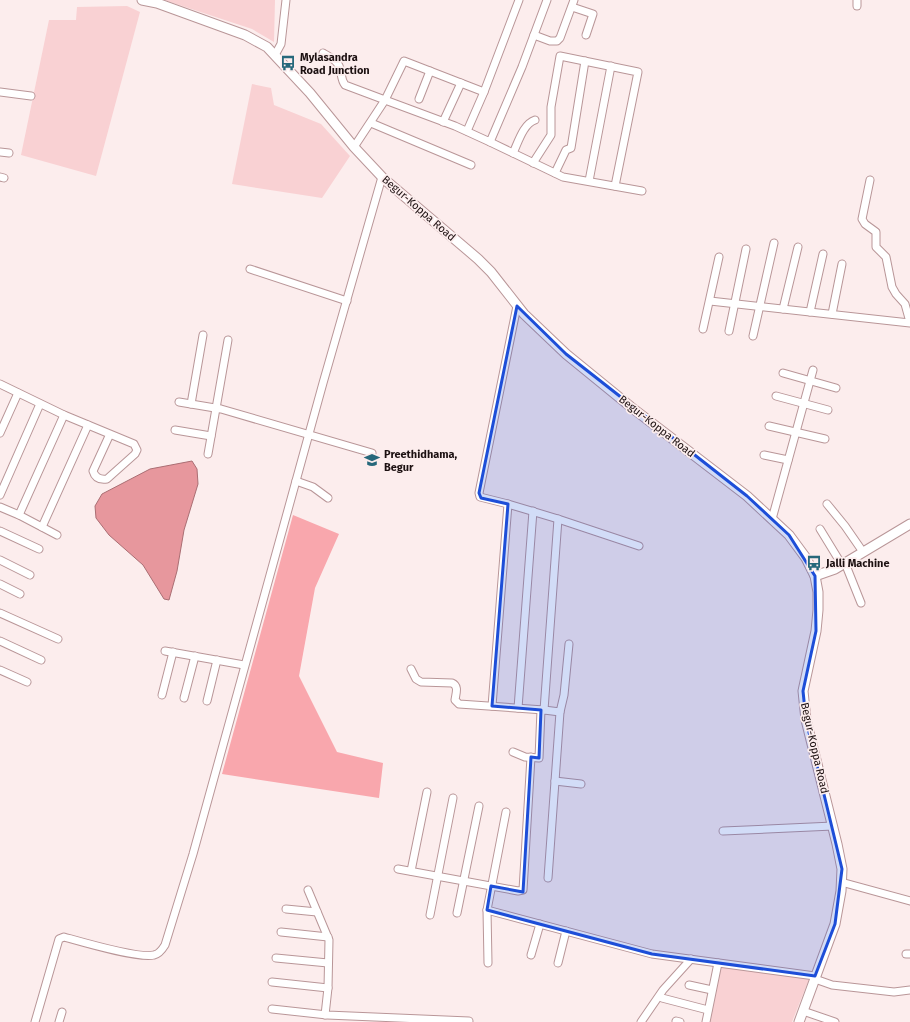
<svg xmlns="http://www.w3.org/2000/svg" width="910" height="1022" viewBox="0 0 910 1022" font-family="'Fira Sans',sans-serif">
	<rect width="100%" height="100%" fill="#fceded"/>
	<g fill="#f9d1d3">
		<polygon points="164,0 275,0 274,42 252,29"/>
		<polygon points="127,6 140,12 96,176 21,155 49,20 76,20 77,7"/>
		<polygon points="252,84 271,88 274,105 321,124 350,156 322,198 232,184"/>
		<polygon points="726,965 809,979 792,1022 709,1022 720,968"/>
	</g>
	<polygon fill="#f9a7ad" points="293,515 339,534 315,588 299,676 337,752 383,763 379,798 222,774"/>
	<polygon fill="#e7979d" stroke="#aa6e73" points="192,461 197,469 198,484 184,530 177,571 169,600 164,599 143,565 109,535 96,518 95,506 102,494 150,469"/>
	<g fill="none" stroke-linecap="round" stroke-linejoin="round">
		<g stroke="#b99698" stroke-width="9">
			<g id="minor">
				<polyline points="857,6 857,0"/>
				<polyline points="572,7 593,14 586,35"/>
				<polyline points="534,35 550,41 557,41 560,38 574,0"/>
				<path d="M323,53c9,5 17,9 18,20 1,6 1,8 4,12l40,15 19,-39 80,31 -17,39"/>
				<polyline points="275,55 281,44 286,0"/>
				<polyline points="0,92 31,96"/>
				<polyline points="484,92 519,0"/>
				<polyline points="419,99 430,71"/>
				<polyline points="443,122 461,83"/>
				<polyline points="371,123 471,165"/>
				<polyline points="490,142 563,177 642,191"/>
				<polyline points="354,147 385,100 455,126 490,142 522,67 547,0"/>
				<polyline points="0,152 9,153"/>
				<path d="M513,153c5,-10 10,-29 22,-33"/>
				<polyline points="533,163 551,135 551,107 560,56 638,72 615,186"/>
				<polyline points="555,173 566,150 571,148 585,61"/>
				<polyline points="0,177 4,178"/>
				<polyline points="870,180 862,219 865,224 876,232 876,247 886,257 892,287 896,294 905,304 910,322"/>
				<polyline points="589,181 611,66"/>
				<polyline points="250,269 347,301"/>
				<polyline points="710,301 910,323"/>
				<polyline points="517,306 479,493 480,497 508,504 558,519 639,546"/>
				<polyline points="783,309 798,247"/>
				<polyline points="810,312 823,254"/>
				<polyline points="832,314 842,264"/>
				<polyline points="703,329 719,257"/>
				<polyline points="729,331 746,249"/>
				<polyline points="753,336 774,243"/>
				<polyline points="783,373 836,388"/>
				<path d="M0,384l64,31 70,29 3,6 -2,4 -28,25c-7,1 -12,-1 -14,-8l17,-37"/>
				<polyline points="776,396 828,410"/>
				<polyline points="179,402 221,409 372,453"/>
				<polyline points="191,404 203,335"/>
				<polyline points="769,426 825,439"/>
				<polyline points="175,430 211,436"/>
				<polyline points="0,433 18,393"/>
				<polyline points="208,454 228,340"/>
				<polyline points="764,455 788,460"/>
				<polyline points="296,481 313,487 328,498"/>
				<polyline points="0,495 40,404"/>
				<polyline points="827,504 845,526 863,552"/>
				<polyline points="0,507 19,515 57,535"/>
				<polyline points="19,515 64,415"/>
				<polyline points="772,519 813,370"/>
				<polyline points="42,527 88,425"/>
				<polyline points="820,529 842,565"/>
				<polyline points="0,531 39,549"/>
				<polyline points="0,560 30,575"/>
				<polyline points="845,563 861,603"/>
				<polyline points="0,584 20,594"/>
				<polyline points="0,613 58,639"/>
				<polyline points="0,641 41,660"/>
				<polyline points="165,651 244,665"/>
				<path d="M411,669l5,10 5,3 31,1c7,3 4,10 3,17l4,4 85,6 14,-191"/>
				<polyline points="0,670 27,682"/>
				<polyline points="162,695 173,652"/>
				<polyline points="184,698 195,656"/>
				<polyline points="207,701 217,660"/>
				<polyline points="492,706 508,504"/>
				<polyline points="518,708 533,511"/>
				<polyline points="544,710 560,712 564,695 569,644"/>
				<polyline points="513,752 525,757 539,758 541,710"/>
				<polyline points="555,781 581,784"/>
				<polyline points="723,831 833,826"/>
				<polyline points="398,869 518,891 523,890 531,757"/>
				<polyline points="411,871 427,792"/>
				<polyline points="548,878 560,712"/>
				<polyline points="841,882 910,901"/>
				<polyline points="308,890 329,940 328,988 325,1015"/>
				<polyline points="286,909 317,912"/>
				<polyline points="487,910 652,954 815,976"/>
				<polyline points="457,913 479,806"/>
				<polyline points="430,915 453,798"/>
				<polyline points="281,932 328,937"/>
				<polyline points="906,954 910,954"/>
				<polyline points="531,955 540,924"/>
				<polyline points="276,958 328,963"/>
				<polyline points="488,963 487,910 506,812"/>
				<polyline points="558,963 566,931"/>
				<polyline points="815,979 832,985 894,992 910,990"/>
				<polyline points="272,982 328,988"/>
				<polyline points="689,985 712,990"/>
				<polyline points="662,998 708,1010"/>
				<polyline points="272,1009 327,1015 469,1021"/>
				<polyline points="803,1011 835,1022"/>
				<polyline points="676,1021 680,1022"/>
				<path d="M35,1022l24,-83 5,-2c18,5 75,22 90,18 5,-1 8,-5 11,-10l28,-91 130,-471 59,-206"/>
				<polyline points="59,1022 62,1012"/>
				<polyline points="641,1022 663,990 691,959"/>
				<polyline points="706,1022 718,963"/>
			</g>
		</g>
		<g stroke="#b99698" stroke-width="11">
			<g id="major">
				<polyline points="142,0 157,3 245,35 267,47 310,93 354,147 384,179 478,259 491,272 524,314 566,354 631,407 747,496 789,535 806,558 815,576 818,592 818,610 816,631 803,691 806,720 837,844 842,869 841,891 835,924 799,1022"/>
				<polyline points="815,576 835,569 910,524"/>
			</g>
		</g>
		<use href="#minor" stroke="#fff" stroke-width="7"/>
		<use href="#major" stroke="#fff" stroke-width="9"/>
	</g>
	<path fill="#1d4ed8" fill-opacity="0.2" stroke="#1d4ed8" stroke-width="3" stroke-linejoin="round" d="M517,306l49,48 181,142 42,39 26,41 1,55 -13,60 3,29 36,149 -7,55 -20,52 -163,-22 -165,-44 4,-24 32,6 8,-135 8,1 2,-48 -49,-4 16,-202 -27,-6 -2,-5z"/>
	<defs>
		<g id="bus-bare" transform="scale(1.2)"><path d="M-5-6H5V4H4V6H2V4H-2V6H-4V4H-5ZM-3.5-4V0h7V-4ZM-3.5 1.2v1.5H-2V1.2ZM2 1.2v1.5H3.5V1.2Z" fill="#26687b" stroke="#fceded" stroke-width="2.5" paint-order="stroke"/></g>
		<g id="school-bare" transform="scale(1.2)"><path d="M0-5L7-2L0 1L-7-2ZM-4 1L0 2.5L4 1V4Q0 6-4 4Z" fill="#26687b" stroke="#fceded" stroke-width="2.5" paint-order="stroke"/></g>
	</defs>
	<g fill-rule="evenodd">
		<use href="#bus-bare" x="288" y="63"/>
		<use href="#school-bare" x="372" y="460"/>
		<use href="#bus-bare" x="814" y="563"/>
	</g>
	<g text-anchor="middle" stroke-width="3.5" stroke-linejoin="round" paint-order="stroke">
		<g font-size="11" font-weight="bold" fill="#1c1011" stroke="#fceded" text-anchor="start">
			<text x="300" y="61">Mylasandra<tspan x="300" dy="13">Road Junction</tspan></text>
			<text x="384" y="458">Preethidhama,<tspan x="384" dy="13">Begur</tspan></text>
			<text x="826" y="567">Jalli Machine</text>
		</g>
		<g font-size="11" fill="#1c1011" stroke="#fceded">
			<text transform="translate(419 208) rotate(41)" y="4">Begur-Koppa Road</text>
			<text transform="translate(657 426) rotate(38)" y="4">Begur-Koppa Road</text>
			<text transform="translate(815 748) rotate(77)" y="4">Begur-Koppa Road</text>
		</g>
	</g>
</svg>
